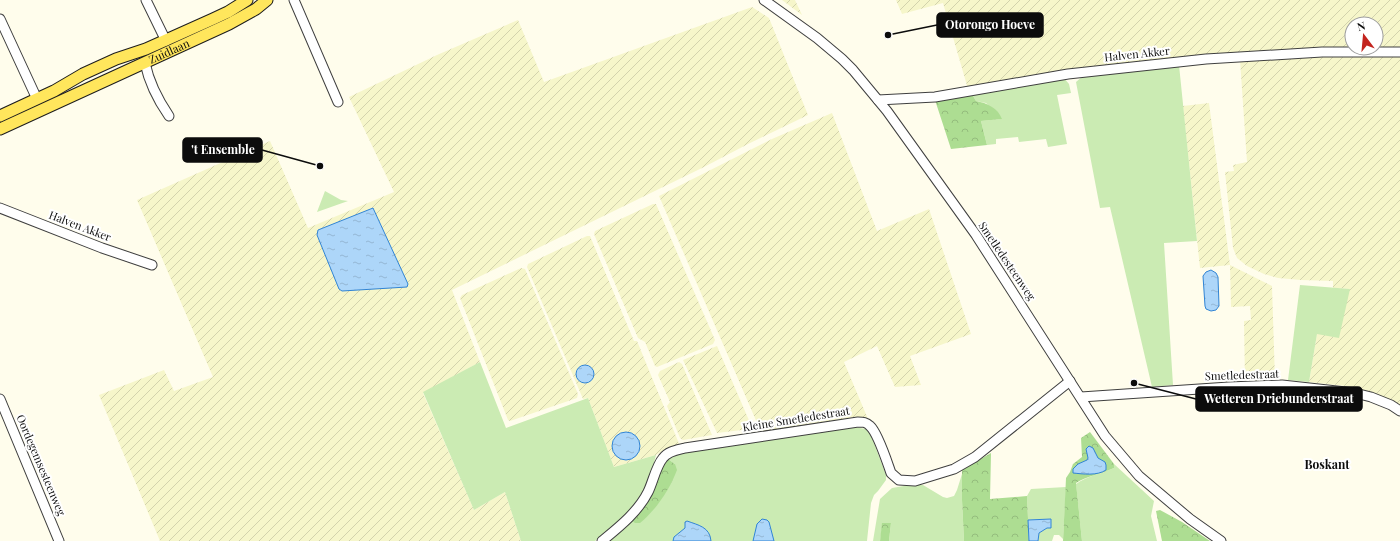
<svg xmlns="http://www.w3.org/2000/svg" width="1400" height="541" viewBox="0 0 1400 541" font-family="'Playfair Display',serif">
	<defs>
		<pattern id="farmland-furrows" width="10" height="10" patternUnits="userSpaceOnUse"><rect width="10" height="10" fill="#f6f6ca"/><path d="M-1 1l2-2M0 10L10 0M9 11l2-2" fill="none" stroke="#d2d2ac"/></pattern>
		<pattern id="forest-crowns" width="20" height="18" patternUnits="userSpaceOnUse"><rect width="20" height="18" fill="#addd92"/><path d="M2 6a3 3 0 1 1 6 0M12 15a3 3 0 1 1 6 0" fill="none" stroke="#94bc7d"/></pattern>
		<pattern id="water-ripples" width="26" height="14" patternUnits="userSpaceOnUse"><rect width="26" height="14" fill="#add6f9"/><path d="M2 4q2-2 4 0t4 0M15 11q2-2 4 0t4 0" fill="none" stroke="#94b6d4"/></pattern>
	</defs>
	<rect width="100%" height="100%" fill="#fffdec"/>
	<g fill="url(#farmland-furrows)" fill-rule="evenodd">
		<polygon points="782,0 795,0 802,15"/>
		<path d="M896,0h504v49l-116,3 -316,37 -25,-86 -41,11zM1352,24h24v24h-24z"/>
		<polygon points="752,7 769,18 808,115 748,144 704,167 452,290 480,362 423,393 474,510 505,492 521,541 160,541 99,395 164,370 174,391 213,377 137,200 270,141 308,228 394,192 349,97 437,55 518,20 544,82"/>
		<polygon points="1335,55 1400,56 1400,406 1377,394 1346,386 1309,382 1317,334 1350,289 1333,288 1333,281 1301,280 1278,278 1264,274 1247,266 1237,258 1233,248 1225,172 1234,171 1233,165 1247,162 1240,60"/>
		<polygon points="1209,103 1230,265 1272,286 1275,380 1245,382 1244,321 1251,320 1250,306 1231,307 1230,265 1200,268 1183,106"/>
		<polygon points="832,113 877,231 929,209 971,334 910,356 921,385 895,387 877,346 844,362 868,419 854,417 761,432 659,196 772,139"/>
		<polygon points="653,204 656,204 715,340 713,344 657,367 655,366 645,342 638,338 594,234 595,231"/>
		<polygon points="587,236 590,236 634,341 637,341 680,446 664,450 656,455 614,467 588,398 583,399 527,267 528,264"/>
		<polygon points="521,268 525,269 578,394 577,398 510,421 508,420 460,298 462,295"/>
		<polygon points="717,346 751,425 750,429 717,433 683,360"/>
		<polygon points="679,362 682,364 712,435 683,440 680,438 667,406 670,402 658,375 660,371"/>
	</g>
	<g fill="#cbebb3">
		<polygon points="1179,65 1197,241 1164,243 1173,385 1152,387 1110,207 1100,208 1076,82 1083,76"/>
		<polygon points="1064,78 1069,84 1071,93 1057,95 1067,144 1048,147 1046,139 1019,142 1018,137 996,139 996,144 987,145 981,121 1001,119 986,103 976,101 972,94"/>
		<polygon points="325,191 341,200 348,201 317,212"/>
		<polygon points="1300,285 1350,289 1339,338 1317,334 1309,382 1288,380"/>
		<polygon points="480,362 506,428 588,398 614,467 656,455 649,482 639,500 630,512 595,541 521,541 505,492 474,510 423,392"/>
		<polygon points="854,427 866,429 871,435 886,475 886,480 878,491 874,495 871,503 867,541 606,541 675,464 668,459 677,454"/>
		<path d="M1114,464l40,37 -3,15 6,25h-75l-6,-57c11,-8 25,-10 38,-16z"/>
		<polygon points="962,474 962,500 964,541 889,541 891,523 883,523 880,541 873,541 880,499 892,488 910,485 923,485 943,497 947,498 954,496 957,490"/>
		<polygon points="1066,487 1063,539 1059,535 1054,535 1052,541 1038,541 1039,533 1047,528 1051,528 1051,519 1028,520 1027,496 1031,489"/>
	</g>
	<g fill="url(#forest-crowns)">
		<path d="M972,94l4,7c11,2 22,7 26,18l-21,2 6,24 -36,4 -16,-49z"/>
		<path d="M1090,432l24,32v4c-13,6 -27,8 -38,15l6,58h-19l3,-63 4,-6 3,-8 9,-7 -1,-19z"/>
		<polygon points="991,453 990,499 1027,496 1029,541 964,541 962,500 962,470"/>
		<path d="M668,459l7,5 2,6c-7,19 -21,40 -37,53h-5l-4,-3z"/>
		<polygon points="1160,510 1182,522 1210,541 1162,541 1156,511"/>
		<polygon points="882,523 891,523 889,541 880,541"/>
	</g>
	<g fill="url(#water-ripples)" stroke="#3184d4">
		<polygon points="373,208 408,284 407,287 342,291 339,289 317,235 318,230"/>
		<polygon points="1211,270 1216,273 1218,277 1219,306 1216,310 1211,311 1206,309 1205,306 1203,276 1206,272"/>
		<circle cx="585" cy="374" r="9"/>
		<circle cx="626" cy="446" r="14"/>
		<path d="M1089,446l4,2 5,10 7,4 1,3v5c-9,6 -23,4 -33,3v-4l5,-5 9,-4 1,-2 -2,-9z"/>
		<polygon points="762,519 767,520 769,522 774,541 753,541 757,524"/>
		<polygon points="1051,519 1051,528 1047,528 1039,533 1038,541 1029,541 1028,520"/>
		<path d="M687,521c11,4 23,6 24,20h-38l1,-4 11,-9v-6z"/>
	</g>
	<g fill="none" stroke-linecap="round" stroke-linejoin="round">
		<g stroke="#3f3f3f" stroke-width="11">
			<g id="minor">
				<polyline points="146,0 166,41"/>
				<polyline points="294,0 338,102"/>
				<polyline points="764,0 817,38 842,59 853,70 887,111 976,235 1105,436 1139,476 1190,519 1221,541"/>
				<polyline points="0,19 37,99"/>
				<path d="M145,63c4,19 13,37 24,53"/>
				<polyline points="878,100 935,97 1068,74 1206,59 1322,52 1400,52"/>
				<polyline points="0,208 102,248 152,265"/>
				<polyline points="1081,397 1229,387 1282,385 1355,393 1371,397 1391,405 1400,411"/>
				<polyline points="0,399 59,541"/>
				<path d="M602,541c17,-14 36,-29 46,-49 5,-10 8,-26 15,-34 5,-7 14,-8 22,-10l173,-26c5,0 8,0 12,4 8,7 17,36 21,47l8,7 16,1 39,-12 21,-12 95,-76"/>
			</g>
		</g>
		<g stroke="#1d1d1d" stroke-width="13">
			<g id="major">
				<polyline points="0,116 54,91 83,74 116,59 146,49 213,19 228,12 247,0"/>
				<path id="s1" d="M0,129l229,-105 27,-15 11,-9"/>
			</g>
		</g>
		<use href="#minor" stroke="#fff" stroke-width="9"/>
		<use href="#major" stroke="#ffe65c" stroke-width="11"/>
	</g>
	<g text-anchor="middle" stroke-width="4" stroke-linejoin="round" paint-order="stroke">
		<g font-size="11" fill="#0c0c0c" stroke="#fff">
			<text dy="4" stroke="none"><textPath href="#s1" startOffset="186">Zuidlaan</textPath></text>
			<text transform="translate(1137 54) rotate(-6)" y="4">Halven Akker</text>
			<text transform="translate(80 226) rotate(21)" y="4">Halven Akker</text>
			<text transform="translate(1007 261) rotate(56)" y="4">Smetledesteenweg</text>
			<text transform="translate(1242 375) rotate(-2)" y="4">Smetledestraat</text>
			<text transform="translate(796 419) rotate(-9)" y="4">Kleine Smetledestraat</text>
			<text transform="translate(41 465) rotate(67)" y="4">Oordegemsesteenweg</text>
		</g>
		<g font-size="12" font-weight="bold" fill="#0c0c0c" stroke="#fff">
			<text x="1327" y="469">Boskant</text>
		</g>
	</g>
	<path fill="none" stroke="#0c0c0c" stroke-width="1.5" d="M888 35L937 25M320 166L262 150M1134 383L1196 399"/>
	<g fill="#0c0c0c" stroke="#fff" stroke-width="1.5">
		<circle cx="888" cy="35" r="4"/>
		<circle cx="320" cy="166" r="4"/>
		<circle cx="1134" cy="383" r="4"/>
	</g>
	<g fill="#0c0c0c" stroke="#0c0c0c" stroke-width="1.5">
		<rect x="937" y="13" width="106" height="24" rx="4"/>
		<rect x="183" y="138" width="79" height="24" rx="4"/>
		<rect x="1196" y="387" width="166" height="24" rx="4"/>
	</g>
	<g font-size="12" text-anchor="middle" font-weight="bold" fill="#fff">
		<text x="990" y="29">Otorongo Hoeve</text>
		<text x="223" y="154">'t Ensemble</text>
		<text x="1279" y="403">Wetteren Driebunderstraat</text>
	</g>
	<g transform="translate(1364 36) rotate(344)"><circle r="19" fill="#ffffff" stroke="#9e9e9e"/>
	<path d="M0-3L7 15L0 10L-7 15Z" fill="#c3241e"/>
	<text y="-6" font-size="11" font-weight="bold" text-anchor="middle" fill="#0c0c0c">N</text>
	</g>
</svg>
